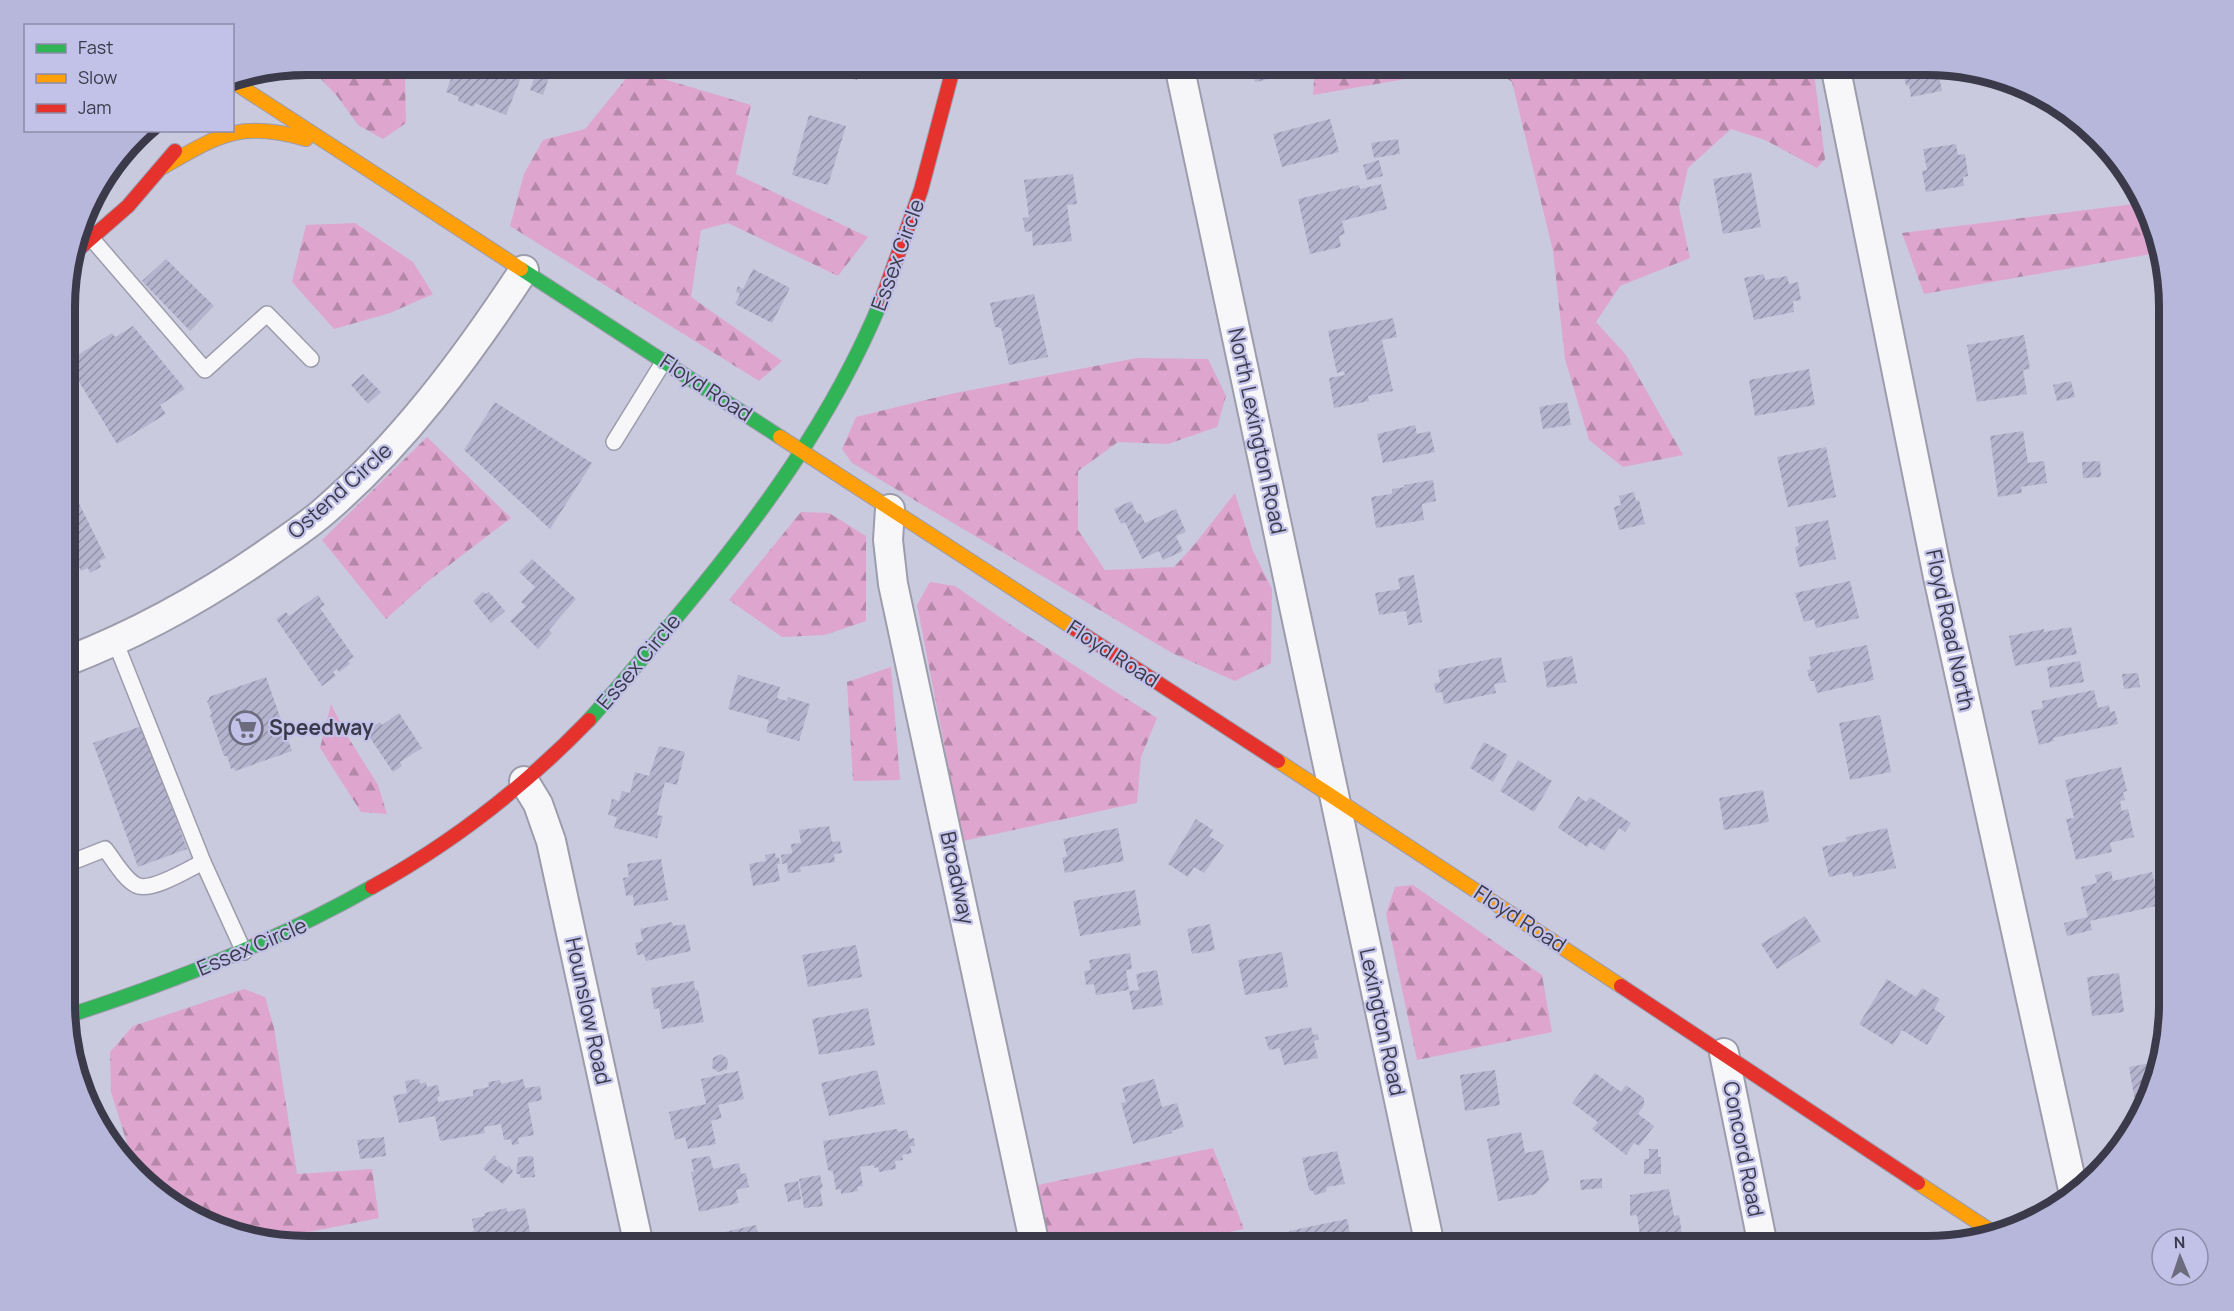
<svg xmlns="http://www.w3.org/2000/svg" width="2234" height="1311" font-family="Manrope,sans-serif">
	<defs>
		<pattern id="forest-firs" width="22" height="20" patternUnits="userSpaceOnUse" patternTransform="scale(1.5)"><rect width="22" height="20" fill="#dea5ce"/><path d="M5 1l3.5 6h-7zM16 11l3.5 6h-7z" fill="#b587a9"/></pattern>
		<pattern id="building-hatch" width="6" height="6" patternUnits="userSpaceOnUse" patternTransform="scale(1.5)"><rect width="6" height="6" fill="#b5b4ce"/><path d="M-1 1l2-2M0 6l6-6M5 7l2-2" fill="none" stroke="#9493a9"/></pattern>
	</defs>
	<rect width="100%" height="100%" fill="#cacadf"/>
	<g fill="url(#forest-firs)">
		<path d="M 316,65 L 409,65 L 405,80 L 406,123 L 383,139 L 358,125 L 337,96 L 320,78 Z"/>
		<path d="M 1315,65 L 1813,65 L 1825,159 L 1817,168 L 1765,140 L 1731,129 L 1688,168 L 1679,207 L 1690,258 L 1620,286 L 1596,322 L 1626,355 L 1683,455 L 1623,467 L 1589,440 L 1565,359 L 1553,251 L 1512,82 L 1486,65 L 1313,95 Z"/>
		<path d="M 633,70 L 751,105 L 736,174 L 868,237 L 838,276 L 728,223 L 701,230 L 691,297 L 782,361 L 759,381 L 510,226 L 524,174 L 543,140 L 585,129 Z"/>
		<path d="M 2142,203 L 2149,227 L 2151,254 L 1924,294 L 1902,233 Z"/>
		<path d="M 355,223 L 413,262 L 433,294 L 390,313 L 334,329 L 292,282 L 306,225 Z"/>
		<path d="M 1137,358 L 1208,359 L 1226,396 L 1217,427 L 1168,444 L 1118,442 L 1078,471 L 1078,530 L 1105,570 L 1174,567 L 1195,544 L 1235,493 L 1253,551 L 1272,589 L 1271,663 L 1235,681 L 1172,653 L 852,463 L 842,449 L 856,417 L 950,394 Z"/>
		<path d="M 427,437 L 511,518 L 427,582 L 386,619 L 322,540 Z"/>
		<path d="M 801,512 L 829,513 L 866,536 L 866,621 L 825,635 L 782,637 L 729,600 Z"/>
		<path d="M 930,582 L 955,586 L 1011,625 L 1157,718 L 1141,757 L 1137,803 L 963,841 L 917,605 Z"/>
		<path d="M 891,667 L 900,780 L 853,781 L 847,682 Z"/>
		<path d="M 331,704 L 346,734 L 378,785 L 387,814 L 361,812 L 320,748 Z"/>
		<path d="M 1413,885 L 1542,975 L 1552,1032 L 1417,1060 L 1386,914 L 1395,887 Z"/>
		<path d="M 244,989 L 265,997 L 274,1028 L 297,1174 L 372,1169 L 379,1218 L 264,1241 L 244,1238 L 186,1214 L 134,1165 L 111,1092 L 110,1052 L 133,1026 Z"/>
		<path d="M 1213,1148 L 1244,1229 L 1162,1246 L 1050,1246 L 1038,1185 Z"/>
	</g>
	<g fill="url(#building-hatch)">
		<path d="M 456,65 L 497,65 L 495,71 L 502,73 L 504,68 L 522,75 L 506,115 L 475,103 L 474,107 L 458,101 L 459,97 L 446,92 Z"/>
		<path d="M 825,65 L 864,65 L 862,76 L 858,75 L 857,80 L 842,77 L 843,73 L 824,69 Z"/>
		<path d="M 1059,65 L 1097,65 L 1098,70 L 1062,78 Z"/>
		<path d="M 1252,65 L 1283,65 L 1285,76 L 1255,82 Z"/>
		<path d="M 1902,65 L 1937,66 L 1942,91 L 1911,97 L 1909,85 L 1906,86 Z"/>
		<path d="M 536,73 L 549,77 L 543,95 L 530,90 Z"/>
		<path d="M 809,115 L 846,126 L 828,185 L 792,175 Z"/>
		<path d="M 1330,119 L 1339,152 L 1282,167 L 1273,134 Z"/>
		<path d="M 1398,139 L 1400,154 L 1374,158 L 1371,143 Z"/>
		<path d="M 1956,144 L 1958,155 L 1965,154 L 1968,176 L 1963,177 L 1964,186 L 1926,192 L 1922,171 L 1927,170 L 1923,149 Z"/>
		<path d="M 1379,160 L 1383,176 L 1367,180 L 1363,165 Z"/>
		<path d="M 1751,172 L 1761,227 L 1723,234 L 1713,179 Z"/>
		<path d="M 1073,174 L 1077,204 L 1067,205 L 1072,241 L 1033,246 L 1032,231 L 1025,232 L 1023,218 L 1029,217 L 1024,180 Z"/>
		<path d="M 1381,184 L 1387,209 L 1342,221 L 1345,234 L 1339,236 L 1341,247 L 1310,254 L 1298,199 L 1359,185 L 1360,189 Z"/>
		<path d="M 166,259 L 214,306 L 190,331 L 142,281 Z"/>
		<path d="M 753,269 L 790,288 L 772,323 L 735,304 L 740,294 L 736,292 L 738,286 L 743,289 Z"/>
		<path d="M 1764,274 L 1765,280 L 1787,276 L 1789,284 L 1798,282 L 1801,300 L 1793,301 L 1794,312 L 1754,320 L 1744,278 Z"/>
		<path d="M 1034,294 L 1048,357 L 1009,365 L 1001,328 L 995,327 L 990,303 Z"/>
		<path d="M 1393,318 L 1397,337 L 1382,340 L 1393,391 L 1368,396 L 1369,401 L 1334,408 L 1329,378 L 1345,375 L 1344,371 L 1337,373 L 1328,331 Z"/>
		<path d="M 133,326 L 185,389 L 160,405 L 166,414 L 117,444 L 67,362 L 112,333 L 115,337 Z"/>
		<path d="M 2024,335 L 2030,369 L 2023,370 L 2027,394 L 1977,402 L 1967,345 Z"/>
		<path d="M 1809,369 L 1815,405 L 1755,416 L 1749,380 Z"/>
		<path d="M 363,374 L 381,392 L 368,404 L 351,385 Z"/>
		<path d="M 2071,381 L 2075,397 L 2057,401 L 2053,385 Z"/>
		<path d="M 495,402 L 592,463 L 550,529 L 464,450 Z"/>
		<path d="M 1567,402 L 1571,425 L 1543,429 L 1539,407 Z"/>
		<path d="M 1415,425 L 1417,434 L 1430,431 L 1435,452 L 1383,463 L 1377,434 Z"/>
		<path d="M 2023,431 L 2028,463 L 2044,461 L 2047,483 L 2021,487 L 2022,493 L 1998,497 L 1990,436 Z"/>
		<path d="M 1826,447 L 1836,497 L 1788,507 L 1777,457 Z"/>
		<path d="M 2100,461 L 2101,477 L 2083,478 L 2082,462 Z"/>
		<path d="M 67,479 L 106,558 L 99,561 L 101,567 L 90,573 L 88,568 L 81,571 L 67,543 Z"/>
		<path d="M 1433,480 L 1436,501 L 1422,504 L 1424,520 L 1376,528 L 1371,497 L 1392,494 L 1392,489 L 1405,487 L 1404,485 Z"/>
		<path d="M 1634,492 L 1636,501 L 1639,500 L 1645,524 L 1619,530 L 1614,507 L 1621,505 L 1619,496 Z"/>
		<path d="M 1131,501 L 1137,514 L 1140,513 L 1145,523 L 1176,509 L 1186,532 L 1176,536 L 1183,551 L 1163,560 L 1159,551 L 1142,559 L 1125,522 L 1121,524 L 1114,509 Z"/>
		<path d="M 1828,520 L 1836,559 L 1799,567 L 1795,547 L 1799,546 L 1795,527 Z"/>
		<path d="M 532,559 L 576,599 L 549,630 L 552,633 L 538,649 L 510,621 L 526,606 L 521,602 L 535,587 L 519,572 Z"/>
		<path d="M 1414,575 L 1422,622 L 1408,625 L 1406,611 L 1379,615 L 1375,593 L 1400,589 L 1398,578 Z"/>
		<path d="M 1850,581 L 1859,618 L 1816,628 L 1814,619 L 1804,622 L 1795,593 Z"/>
		<path d="M 483,592 L 486,594 L 489,592 L 505,611 L 491,623 L 473,601 Z"/>
		<path d="M 318,595 L 325,605 L 320,608 L 354,657 L 348,661 L 350,664 L 339,672 L 337,669 L 333,672 L 336,676 L 322,686 L 276,619 L 286,612 L 289,616 Z"/>
		<path d="M 2071,627 L 2077,654 L 2015,666 L 2009,636 L 2044,629 L 2044,632 Z"/>
		<path d="M 1867,645 L 1874,680 L 1817,693 L 1814,681 L 1810,681 L 1807,670 L 1811,669 L 1809,657 Z"/>
		<path d="M 1572,656 L 1577,683 L 1547,688 L 1543,662 Z"/>
		<path d="M 1501,657 L 1506,682 L 1494,684 L 1496,693 L 1444,704 L 1442,692 L 1436,693 L 1434,684 L 1440,682 L 1438,670 Z"/>
		<path d="M 2080,661 L 2084,682 L 2050,688 L 2047,667 Z"/>
		<path d="M 2138,673 L 2140,687 L 2124,689 L 2122,674 Z"/>
		<path d="M 738,675 L 780,687 L 777,698 L 787,701 L 788,697 L 810,704 L 799,741 L 766,732 L 769,720 L 728,709 Z"/>
		<path d="M 266,677 L 292,751 L 235,771 L 234,768 L 231,769 L 227,756 L 224,756 L 210,715 L 212,714 L 207,701 L 209,700 L 209,697 Z"/>
		<path d="M 2094,690 L 2098,708 L 2109,705 L 2110,712 L 2115,711 L 2118,724 L 2053,738 L 2054,741 L 2039,745 L 2031,711 L 2043,708 L 2042,701 Z"/>
		<path d="M 399,713 L 422,748 L 400,762 L 402,766 L 393,772 L 368,735 L 374,731 L 372,727 L 380,722 L 382,725 Z"/>
		<path d="M 1880,715 L 1891,772 L 1850,780 L 1839,723 Z"/>
		<path d="M 142,726 L 187,849 L 138,867 L 93,743 Z"/>
		<path d="M 1484,742 L 1508,755 L 1493,782 L 1470,768 Z"/>
		<path d="M 659,746 L 685,752 L 677,785 L 665,782 L 657,815 L 663,816 L 657,838 L 614,828 L 617,817 L 608,815 L 612,799 L 619,801 L 622,791 L 630,793 L 635,772 L 649,776 Z"/>
		<path d="M 1518,760 L 1552,781 L 1534,812 L 1500,791 Z"/>
		<path d="M 2121,767 L 2127,791 L 2123,792 L 2125,800 L 2120,801 L 2122,811 L 2128,809 L 2134,837 L 2110,843 L 2112,852 L 2076,860 L 2066,819 L 2074,818 L 2065,780 Z"/>
		<path d="M 1763,790 L 1769,822 L 1724,830 L 1719,798 Z"/>
		<path d="M 1578,796 L 1586,802 L 1590,797 L 1631,823 L 1625,832 L 1619,828 L 1604,851 L 1590,842 L 1587,847 L 1558,828 Z"/>
		<path d="M 1196,819 L 1213,830 L 1209,836 L 1224,845 L 1204,873 L 1194,867 L 1188,877 L 1168,864 Z"/>
		<path d="M 829,826 L 832,842 L 840,841 L 842,853 L 834,854 L 835,862 L 800,867 L 801,872 L 788,873 L 787,863 L 782,864 L 781,855 L 792,853 L 791,844 L 801,843 L 799,830 Z"/>
		<path d="M 1118,828 L 1124,861 L 1065,873 L 1062,858 L 1067,856 L 1063,839 Z"/>
		<path d="M 1887,828 L 1896,868 L 1853,877 L 1852,872 L 1829,877 L 1822,847 L 1847,841 L 1846,837 Z"/>
		<path d="M 775,853 L 776,858 L 779,857 L 780,864 L 777,864 L 780,881 L 753,886 L 749,864 L 766,861 L 765,855 Z"/>
		<path d="M 661,859 L 668,900 L 634,906 L 633,895 L 626,896 L 623,878 L 629,877 L 627,864 Z"/>
		<path d="M 2111,871 L 2113,881 L 2152,872 L 2160,905 L 2090,921 L 2092,930 L 2067,936 L 2064,923 L 2088,917 L 2081,887 L 2097,883 L 2095,875 Z"/>
		<path d="M 1135,890 L 1141,925 L 1080,936 L 1073,901 Z"/>
		<path d="M 1805,916 L 1821,941 L 1777,969 L 1761,944 Z"/>
		<path d="M 672,922 L 673,926 L 685,924 L 691,951 L 646,961 L 644,954 L 637,955 L 635,943 L 643,941 L 640,929 Z"/>
		<path d="M 1210,924 L 1215,950 L 1192,954 L 1187,929 Z"/>
		<path d="M 856,945 L 862,977 L 808,987 L 802,955 Z"/>
		<path d="M 1282,952 L 1288,987 L 1245,995 L 1238,960 Z"/>
		<path d="M 1130,953 L 1132,969 L 1126,970 L 1129,990 L 1096,995 L 1094,984 L 1086,985 L 1084,971 L 1091,970 L 1089,960 Z"/>
		<path d="M 1157,970 L 1163,1005 L 1133,1010 L 1129,991 L 1139,990 L 1136,974 Z"/>
		<path d="M 2119,973 L 2124,1012 L 2092,1016 L 2087,977 Z"/>
		<path d="M 1887,979 L 1916,997 L 1922,988 L 1940,999 L 1934,1009 L 1945,1016 L 1927,1045 L 1902,1030 L 1893,1045 L 1859,1024 Z"/>
		<path d="M 694,981 L 695,990 L 698,990 L 704,1022 L 662,1029 L 659,1008 L 654,1009 L 651,988 Z"/>
		<path d="M 868,1008 L 875,1045 L 819,1055 L 812,1019 Z"/>
		<path d="M 1311,1027 L 1313,1035 L 1318,1034 L 1319,1039 L 1314,1041 L 1318,1058 L 1284,1065 L 1280,1048 L 1269,1050 L 1265,1037 Z"/>
		<path d="M 721,1054 L 728,1059 L 727,1069 L 718,1072 L 712,1068 L 713,1058 Z"/>
		<path d="M 2156,1062 L 2145,1099 L 2135,1101 L 2129,1067 Z"/>
		<path d="M 877,1070 L 885,1104 L 829,1116 L 821,1083 Z"/>
		<path d="M 1495,1070 L 1500,1105 L 1465,1111 L 1460,1075 Z"/>
		<path d="M 738,1071 L 744,1099 L 718,1105 L 722,1118 L 711,1121 L 716,1144 L 688,1149 L 685,1137 L 675,1140 L 669,1112 L 706,1104 L 701,1079 Z"/>
		<path d="M 1595,1073 L 1621,1092 L 1626,1085 L 1644,1098 L 1644,1105 L 1638,1114 L 1654,1126 L 1639,1146 L 1634,1143 L 1626,1155 L 1592,1129 L 1598,1122 L 1572,1103 Z"/>
		<path d="M 419,1079 L 420,1084 L 426,1082 L 427,1087 L 438,1085 L 440,1096 L 437,1097 L 438,1102 L 473,1096 L 473,1090 L 489,1087 L 488,1082 L 500,1080 L 501,1084 L 523,1079 L 525,1088 L 540,1086 L 542,1100 L 528,1103 L 534,1135 L 518,1138 L 519,1144 L 512,1145 L 511,1139 L 504,1140 L 501,1124 L 484,1127 L 485,1133 L 440,1141 L 435,1116 L 399,1123 L 393,1096 L 407,1093 L 405,1081 Z"/>
		<path d="M 1154,1079 L 1162,1107 L 1177,1103 L 1184,1127 L 1171,1131 L 1172,1133 L 1133,1144 L 1121,1103 L 1126,1102 L 1122,1088 Z"/>
		<path d="M 897,1129 L 898,1132 L 907,1130 L 909,1139 L 914,1138 L 915,1146 L 910,1146 L 912,1153 L 902,1155 L 903,1160 L 895,1161 L 896,1169 L 879,1172 L 878,1167 L 874,1168 L 874,1165 L 860,1167 L 863,1186 L 857,1187 L 858,1191 L 841,1194 L 841,1189 L 836,1190 L 833,1172 L 828,1170 L 823,1141 Z"/>
		<path d="M 1521,1132 L 1525,1153 L 1543,1150 L 1549,1180 L 1536,1194 L 1498,1201 L 1487,1139 Z"/>
		<path d="M 384,1137 L 386,1156 L 360,1159 L 357,1140 Z"/>
		<path d="M 1649,1149 L 1658,1149 L 1658,1157 L 1661,1157 L 1661,1174 L 1644,1174 L 1644,1159 L 1649,1159 Z"/>
		<path d="M 1337,1151 L 1345,1184 L 1327,1187 L 1326,1192 L 1314,1195 L 1313,1191 L 1309,1190 L 1302,1158 Z"/>
		<path d="M 494,1155 L 497,1157 L 495,1159 L 508,1168 L 509,1165 L 513,1171 L 503,1184 L 483,1169 Z"/>
		<path d="M 533,1156 L 535,1177 L 520,1178 L 520,1174 L 516,1174 L 518,1157 Z"/>
		<path d="M 710,1156 L 713,1169 L 739,1163 L 741,1174 L 746,1173 L 749,1187 L 736,1190 L 739,1203 L 699,1212 L 691,1172 L 694,1172 L 691,1159 Z"/>
		<path d="M 820,1175 L 823,1188 L 820,1189 L 823,1206 L 804,1208 L 799,1179 Z"/>
		<path d="M 1602,1178 L 1602,1188 L 1581,1190 L 1580,1180 Z"/>
		<path d="M 798,1181 L 801,1199 L 788,1202 L 784,1184 Z"/>
		<path d="M 1669,1189 L 1674,1216 L 1679,1215 L 1684,1246 L 1635,1246 L 1641,1242 L 1637,1215 L 1630,1216 L 1630,1195 Z"/>
		<path d="M 507,1208 L 507,1212 L 525,1208 L 533,1246 L 478,1246 L 476,1239 L 473,1240 L 471,1232 L 474,1231 L 472,1219 L 485,1216 L 484,1213 Z"/>
		<path d="M 1347,1219 L 1353,1246 L 1292,1246 L 1289,1231 Z"/>
		<path d="M 756,1225 L 760,1243 L 765,1242 L 766,1246 L 718,1246 L 715,1234 Z"/>
	</g>
	<g fill="none" stroke-linecap="round" stroke-linejoin="round">
		<g stroke="#9c9cac" stroke-width="18">
			<g id="lane">
				<path d="M 92,239 L 205,370 L 267,314 L 311,359"/>
				<path d="M 614,442 L 664,361"/>
				<path d="M 115,641 L 203,862 L 244,952"/>
				<path d="M 67,864 L 105,849 C 114,860 124,879 136,885 C 150,893 189,869 203,862"/>
			</g>
		</g>
		<g stroke="#9c9cac" stroke-width="32">
			<g id="street">
				<path d="M 1179,65 L 1430,1246"/>
				<path d="M 1835,65 L 1938,577 L 2074,1194"/>
				<path d="M 890,509 L 888,540 L 893,584 L 1035,1246"/>
				<path d="M 67,661 C 137,634 204,597 266,554 C 285,541 304,528 321,514 C 402,445 466,358 524,270"/>
				<path d="M 524,781 L 538,804 L 551,841 L 639,1246"/>
				<path d="M 1724,1053 L 1763,1246"/>
			</g>
		</g>
		<g stroke="#9c9cac" stroke-width="16">
			<g id="fast">
				<path d="M 521,269 L 780,437"/>
				<path d="M 589,720 C 619,687 647,653 675,619 C 757,521 833,419 882,299"/>
				<path d="M 67,1016 C 173,982 275,942 372,887"/>
			</g>
		</g>
		<g stroke="#9c9cac" stroke-width="16">
			<g id="slow">
				<path d="M 232,81 L 521,269"/>
				<path d="M 163,167 C 219,135 240,120 306,139"/>
				<path d="M 780,437 L 1075,629"/>
				<path d="M 1278,761 L 1621,986"/>
				<path d="M 1918,1183 L 1991,1231"/>
			</g>
		</g>
		<g stroke="#9c9cac" stroke-width="16">
			<g id="jam">
				<path d="M 73,254 L 128,206 L 175,151"/>
				<path d="M 882,299 L 921,190 L 954,65"/>
				<path d="M 1075,629 L 1278,761"/>
				<path d="M 372,887 C 452,843 526,785 589,720"/>
				<path d="M 1621,986 L 1918,1183"/>
			</g>
		</g>
		<use href="#lane" stroke="#f7f7fa" stroke-width="15"/>
		<use href="#street" stroke="#f7f7fa" stroke-width="28"/>
		<use href="#fast" stroke="#30b455" stroke-width="14"/>
		<use href="#slow" stroke="#ff9f0a" stroke-width="14"/>
		<use href="#jam" stroke="#e5322d" stroke-width="14"/>
	</g>
	<defs>
		<g id="supermarket-ring" transform="scale(1.725)"><circle r="9.5" fill="#c2c1e8" stroke="#6d6c7e" stroke-width="1.5"/><path d="M-6-5.5h2.5l.6 2H6L4.5 2H-2.5L-4.4-4H-6ZM-1.5 3.2a1.3 1.3 0 1 0 .1 0ZM3 3.2a1.3 1.3 0 1 0 .1 0Z" fill="#6d6c7e"/></g>
	</defs>
	<g fill-rule="evenodd">
		<use href="#supermarket-ring" x="246" y="728"/>
	</g>
	<g text-anchor="middle" stroke-width="4.5" stroke-linejoin="round" paint-order="stroke">
		<g font-size="21" fill="#3b3a4a" stroke="#c2c1e8">
			<text transform="translate(898 255) rotate(-70)" y="7">Essex Circle</text>
			<text transform="translate(706 388) rotate(33)" y="7">Floyd Road</text>
			<text transform="translate(1257 431) rotate(78)" y="7">North Lexington Road</text>
			<text transform="translate(340 491) rotate(-42)" y="7">Ostend Circle</text>
			<text transform="translate(1950 630) rotate(78)" y="7">Floyd Road North</text>
			<text transform="translate(1113 654) rotate(33)" y="7">Floyd Road</text>
			<text transform="translate(639 662) rotate(-50)" y="7">Essex Circle</text>
			<text transform="translate(957 878) rotate(78)" y="7">Broadway</text>
			<text transform="translate(1520 919) rotate(33)" y="7">Floyd Road</text>
			<text transform="translate(252 947) rotate(-23)" y="7">Essex Circle</text>
			<text transform="translate(588 1011) rotate(78)" y="7">Hounslow Road</text>
			<text transform="translate(1382 1022) rotate(78)" y="7">Lexington Road</text>
			<text transform="translate(1743 1149) rotate(79)" y="7">Concord Road</text>
		</g>
		<g font-size="21" font-weight="bold" fill="#3b3a4a" stroke="#c2c1e8" text-anchor="start">
			<text x="269" y="735">Speedway</text>
		</g>
	</g>
	<path d="M0 0H2234V1311H0ZM307 75H1927A232 232 0 0 1 2159 307V1004A232 232 0 0 1 1927 1236H307A232 232 0 0 1 75 1004V307A232 232 0 0 1 307 75Z" fill="#b7b6db" fill-rule="evenodd"/>
	<path fill="none" stroke="#3b3a4a" stroke-width="8" d="M307 75H1927A232 232 0 0 1 2159 307V1004A232 232 0 0 1 1927 1236H307A232 232 0 0 1 75 1004V307A232 232 0 0 1 307 75Z"/>
	<rect x="24" y="24" width="210" height="108" fill="#c2c1e8" stroke="#8c8ba9" stroke-width="1.5"/>
	<rect x="36" y="44" width="30" height="9" fill="#30b455" stroke="#8c8ba9" stroke-width="1.5"/>
	<text x="78" y="54" font-size="18" fill="#3b3a4a">Fast</text>
	<rect x="36" y="74" width="30" height="9" fill="#ff9f0a" stroke="#8c8ba9" stroke-width="1.5"/>
	<text x="78" y="84" font-size="18" fill="#3b3a4a">Slow</text>
	<rect x="36" y="104" width="30" height="9" fill="#e5322d" stroke="#8c8ba9" stroke-width="1.5"/>
	<text x="78" y="114" font-size="18" fill="#3b3a4a">Jam</text>
	<g transform="translate(2180 1257) rotate(358)"><circle r="28" fill="#c2c1e8" stroke="#8c8ba9" stroke-width="1.5"/>
	<path d="M0-4.5L10 22L0 15L-10 22Z" fill="#6d6c7e"/>
	<text y="-9" font-size="16" font-weight="bold" text-anchor="middle" fill="#3b3a4a">N</text>
	</g>
</svg>
